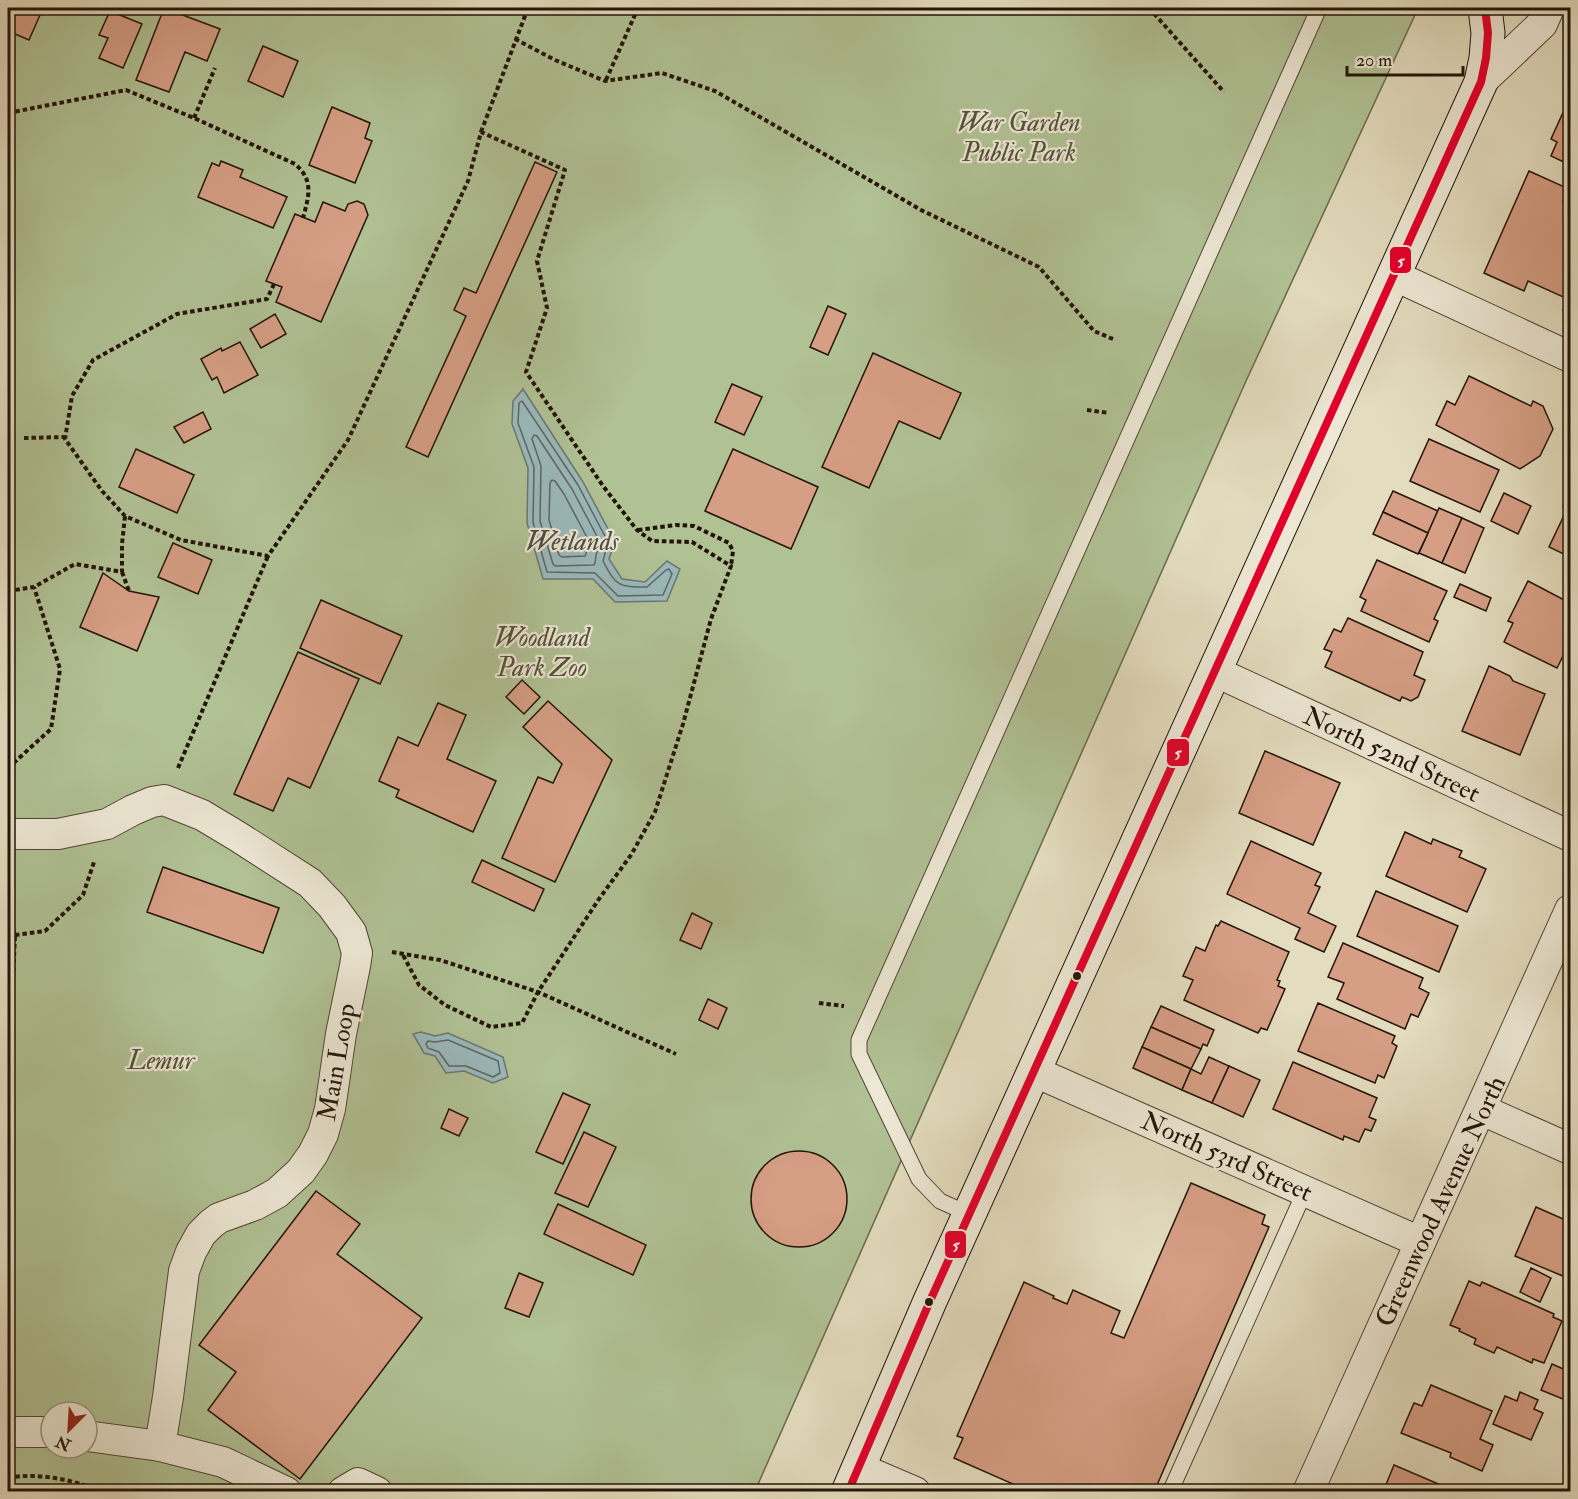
<svg xmlns="http://www.w3.org/2000/svg" width="1578" height="1499" font-family="'IM FELL Double Pica',serif">
	<rect width="100%" height="100%" fill="#e3dcbe"/>
	<filter id="stains"><feTurbulence type="fractalNoise" baseFrequency=".00333" numOctaves="4"/><feColorMatrix values="0 0 0 0 .2 0 0 0 0 .09 0 0 0 0 .02 0 0 0 .5 -.17"/></filter>
	<radialGradient id="worn" r=".72"><stop offset=".6" stop-color="#630" stop-opacity="0"/><stop offset="1" stop-color="#630" stop-opacity=".3"/></radialGradient>
	<path fill="#b0c194" stroke="#6a6a4e" stroke-width="1.5" fill-rule="evenodd" d="M 8,8 L 1408,8 L 1415,15 L 1246,381 L 755,1491 L 8,1491 ZM 51,1412 L 87,1412 L 87,1448 L 51,1448 Z"/>
	<g fill="#9ab9bc" stroke="#6a7774" stroke-width="1.5">
		<path d="M 523,389 L 583,482 L 615,542 L 609,559 L 622,579 L 645,582 L 667,561 L 680,569 L 667,601 L 615,602 L 593,579 L 543,579 L 527,523 L 528,468 L 512,424 L 513,401 Z"/>
		<path d="M 421,1032 L 435,1036 L 448,1033 L 503,1057 L 508,1077 L 493,1083 L 464,1071 L 446,1073 L 435,1056 L 424,1053 L 413,1034 Z"/>
	</g>
	<g fill="none" stroke-linecap="round" stroke-linejoin="round">
		<g stroke="#5e6662" stroke-width="1.5">
			<path d="M 522,401 L 578,485 L 608,542 L 603,561 C 616,586 618,587 647,587 L 666,570 L 669,569 L 672,574 L 663,595 L 618,596 L 595,573 L 547,572 L 533,522 L 534,467 L 518,423 L 519,403 Z"/>
			<path d="M 534,435 L 537,436 L 572,489 L 600,542 L 596,555 L 595,563 L 594,565 L 555,566 L 553,564 L 540,521 L 541,466 L 532,439 Z"/>
			<path d="M 552,480 L 555,481 L 564,494 L 590,543 L 585,556 L 562,557 L 559,555 L 549,520 L 550,483 Z"/>
			<path d="M 448,1040 L 498,1061 L 500,1073 L 493,1077 L 466,1066 L 449,1066 L 439,1052 L 428,1048 L 426,1044 L 428,1041 L 435,1042 Z"/>
		</g>
	</g>
	<g fill="#d69e84" stroke="#231409" stroke-width="1.5">
		<path d="M 15,8 L 43,8 L 29,40 L 8,31 L 8,25 Z"/>
		<path d="M 164,8 L 220,29 L 207,61 L 185,52 L 169,92 L 136,80 Z"/>
		<path d="M 110,11 L 142,24 L 123,68 L 99,58 L 108,38 L 99,35 Z"/>
		<path d="M 263,46 L 298,61 L 283,97 L 248,81 Z"/>
		<path d="M 1566,106 L 1570,108 L 1570,165 L 1551,156 L 1557,142 L 1551,139 Z"/>
		<path d="M 332,107 L 370,123 L 365,138 L 372,141 L 355,183 L 309,165 Z"/>
		<path d="M 221,161 L 243,170 L 240,177 L 287,197 L 273,228 L 198,197 L 212,163 L 219,166 Z"/>
		<path d="M 535,162 L 557,172 L 428,457 L 406,447 L 466,316 L 454,310 L 464,288 L 476,293 Z"/>
		<path d="M 1529,171 L 1569,189 L 1563,202 L 1570,205 L 1570,313 L 1563,310 L 1568,299 L 1528,281 L 1524,291 L 1484,273 Z"/>
		<path d="M 357,201 L 364,204 L 368,215 L 321,322 L 276,302 L 282,287 L 266,281 L 295,214 L 315,222 L 323,202 L 345,211 L 348,204 Z"/>
		<path d="M 828,306 L 846,314 L 828,355 L 810,347 Z"/>
		<path d="M 275,314 L 286,334 L 261,348 L 250,329 Z"/>
		<path d="M 240,342 L 258,375 L 224,393 L 217,377 L 212,380 L 201,359 L 221,348 L 222,351 Z"/>
		<path d="M 873,353 L 961,393 L 940,439 L 899,421 L 869,488 L 822,467 Z"/>
		<path d="M 1469,376 L 1531,406 L 1533,401 L 1543,406 L 1553,429 L 1540,456 L 1520,469 L 1436,425 L 1447,401 L 1455,405 Z"/>
		<path d="M 732,384 L 762,397 L 744,435 L 715,422 Z"/>
		<path d="M 203,412 L 211,429 L 184,443 L 174,427 Z"/>
		<path d="M 1429,439 L 1499,470 L 1480,512 L 1410,481 Z"/>
		<path d="M 136,449 L 194,475 L 177,513 L 119,487 Z"/>
		<path d="M 733,449 L 818,487 L 791,549 L 705,511 Z"/>
		<path d="M 1393,491 L 1438,511 L 1428,533 L 1383,512 Z"/>
		<path d="M 1570,491 L 1570,557 L 1549,547 L 1567,509 L 1563,507 Z"/>
		<path d="M 1504,493 L 1531,506 L 1518,534 L 1491,521 Z"/>
		<path d="M 1439,508 L 1462,518 L 1442,563 L 1419,553 Z"/>
		<path d="M 1383,512 L 1428,533 L 1418,554 L 1373,534 Z"/>
		<path d="M 1462,518 L 1484,528 L 1465,573 L 1442,563 Z"/>
		<path d="M 173,543 L 212,560 L 198,594 L 158,577 Z"/>
		<path d="M 1377,560 L 1447,591 L 1434,619 L 1438,621 L 1429,642 L 1361,611 L 1366,600 L 1360,597 Z"/>
		<path d="M 103,573 L 129,591 L 159,597 L 137,651 L 80,627 Z"/>
		<path d="M 1528,581 L 1570,603 L 1570,653 L 1565,652 L 1557,668 L 1504,642 L 1513,623 L 1508,621 Z"/>
		<path d="M 1460,584 L 1491,598 L 1486,611 L 1454,597 Z"/>
		<path d="M 321,600 L 402,636 L 380,684 L 300,648 Z"/>
		<path d="M 1348,618 L 1423,652 L 1414,675 L 1425,680 L 1418,697 L 1411,701 L 1402,697 L 1400,701 L 1325,667 L 1332,652 L 1324,649 L 1334,629 L 1341,632 Z"/>
		<path d="M 298,652 L 359,679 L 310,788 L 288,778 L 273,811 L 234,794 Z"/>
		<path d="M 1489,666 L 1510,676 L 1513,681 L 1545,694 L 1520,755 L 1462,731 Z"/>
		<path d="M 522,680 L 540,697 L 524,714 L 506,697 Z"/>
		<path d="M 548,701 L 612,760 L 555,882 L 502,858 L 538,777 L 553,783 L 562,764 L 523,727 Z"/>
		<path d="M 438,703 L 466,715 L 447,759 L 496,781 L 473,832 L 396,797 L 399,790 L 379,781 L 398,737 L 418,746 Z"/>
		<path d="M 1265,751 L 1340,783 L 1313,845 L 1239,813 Z"/>
		<path d="M 1405,832 L 1431,844 L 1433,839 L 1462,851 L 1459,857 L 1486,869 L 1467,912 L 1386,876 Z"/>
		<path d="M 1251,841 L 1321,873 L 1315,885 L 1320,887 L 1308,913 L 1336,926 L 1324,952 L 1295,939 L 1300,928 L 1227,894 Z"/>
		<path d="M 482,860 L 544,889 L 534,911 L 472,882 Z"/>
		<path d="M 163,867 L 279,908 L 263,953 L 147,912 Z"/>
		<path d="M 1376,891 L 1458,926 L 1439,972 L 1357,936 Z"/>
		<path d="M 692,913 L 712,923 L 701,949 L 680,940 Z"/>
		<path d="M 1221,921 L 1289,952 L 1277,980 L 1280,981 L 1278,986 L 1285,989 L 1267,1030 L 1261,1028 L 1258,1033 L 1184,1000 L 1193,980 L 1183,976 L 1196,947 L 1205,951 L 1216,925 L 1218,926 Z"/>
		<path d="M 1343,943 L 1423,978 L 1419,988 L 1429,993 L 1418,1017 L 1411,1014 L 1405,1029 L 1337,999 L 1344,983 L 1328,977 Z"/>
		<path d="M 708,999 L 727,1008 L 718,1029 L 699,1020 Z"/>
		<path d="M 1318,1003 L 1395,1036 L 1392,1043 L 1397,1046 L 1384,1078 L 1378,1075 L 1375,1083 L 1298,1051 Z"/>
		<path d="M 1161,1006 L 1214,1030 L 1207,1046 L 1203,1044 L 1201,1049 L 1151,1027 Z"/>
		<path d="M 1151,1027 L 1201,1049 L 1191,1069 L 1142,1047 Z"/>
		<path d="M 1142,1047 L 1191,1069 L 1182,1090 L 1133,1068 Z"/>
		<path d="M 1209,1057 L 1229,1066 L 1212,1103 L 1182,1090 L 1191,1069 L 1201,1074 Z"/>
		<path d="M 1293,1062 L 1377,1098 L 1369,1117 L 1376,1120 L 1371,1131 L 1365,1129 L 1359,1142 L 1344,1136 L 1343,1140 L 1273,1109 Z"/>
		<path d="M 1229,1066 L 1260,1080 L 1243,1117 L 1212,1103 Z"/>
		<path d="M 563,1093 L 590,1105 L 563,1164 L 536,1152 Z"/>
		<path d="M 449,1109 L 468,1118 L 459,1136 L 441,1128 Z"/>
		<path d="M 584,1132 L 616,1147 L 588,1207 L 555,1193 Z"/>
		<circle cx="799" cy="1199" r="48"/>
		<path d="M 1191,1183 L 1265,1215 L 1262,1224 L 1269,1227 L 1154,1492 L 1031,1492 L 954,1458 L 963,1438 L 957,1436 L 1024,1282 L 1054,1296 L 1053,1298 L 1067,1304 L 1073,1290 L 1120,1311 L 1111,1333 L 1124,1338 Z"/>
		<path d="M 316,1191 L 360,1224 L 337,1254 L 422,1318 L 300,1479 L 208,1410 L 236,1372 L 199,1345 Z"/>
		<path d="M 558,1204 L 646,1245 L 633,1275 L 544,1234 Z"/>
		<path d="M 1536,1207 L 1570,1222 L 1570,1279 L 1515,1256 Z"/>
		<path d="M 1531,1268 L 1551,1278 L 1540,1302 L 1520,1292 Z"/>
		<path d="M 519,1273 L 543,1283 L 529,1317 L 505,1308 Z"/>
		<path d="M 1469,1281 L 1480,1286 L 1482,1282 L 1554,1314 L 1553,1317 L 1562,1321 L 1544,1363 L 1533,1359 L 1532,1363 L 1497,1347 L 1494,1353 L 1474,1344 L 1476,1339 L 1459,1331 L 1460,1329 L 1450,1325 Z"/>
		<path d="M 1552,1364 L 1570,1372 L 1570,1402 L 1541,1390 Z"/>
		<path d="M 1431,1385 L 1492,1411 L 1480,1439 L 1493,1445 L 1482,1471 L 1450,1457 L 1451,1453 L 1401,1433 L 1414,1403 L 1422,1406 Z"/>
		<path d="M 1520,1392 L 1538,1400 L 1534,1409 L 1543,1413 L 1531,1440 L 1493,1424 L 1505,1396 L 1517,1401 Z"/>
		<path d="M 1394,1465 L 1457,1492 L 1383,1492 Z"/>
	</g>
	<g fill="none" stroke-linecap="round" stroke-linejoin="round">
		<g stroke="#534636" stroke-width="17">
			<g id="lane">
				<path d="M 969,1214 L 940,1201 L 919,1179 L 859,1054 L 859,1040 L 1319,8"/>
				<path d="M 1170,1492 L 1305,1191"/>
			</g>
		</g>
		<g stroke="#534636" stroke-width="32">
			<g id="street">
				<path d="M 1481,82 L 1542,24 L 1549,8"/>
				<path d="M 1393,275 L 1570,357"/>
				<path d="M 1214,671 L 1570,836"/>
				<path d="M 8,834 L 58,834 L 107,824 L 133,810 L 152,802 L 164,800 L 202,815 L 237,836 L 310,883 L 332,906 L 351,932 L 357,953 L 355,966 L 341,1034 L 330,1109 L 323,1134 L 313,1154 L 301,1171 L 277,1193 L 255,1205 L 219,1218 L 211,1224 L 201,1234 L 191,1252 L 184,1271 L 168,1397 L 160,1446"/>
				<path d="M 1033,1071 L 1420,1242"/>
				<path d="M 1482,1110 L 1570,1149"/>
				<path d="M 8,1432 L 51,1432"/>
				<path d="M 87,1436 L 160,1446 L 223,1462 L 286,1492"/>
				<path d="M 859,1468 L 915,1492"/>
				<path d="M 343,1492 L 358,1483 L 377,1492"/>
				<path d="M 1308,1492 C 1395,1298 1484,1105 1570,910"/>
			</g>
		</g>
		<g stroke="#231409" stroke-width="35">
			<path id="secondary" d="M 848,1492 L 930,1301 L 1481,82 L 1486,58 L 1488,33 L 1485,8"/>
		</g>
		<g stroke="#231409" stroke-width="4" stroke-dasharray="4.5 3" stroke-linecap="butt">
			<path d="M 331,8 L 342,12 L 366,12 L 370,8"/>
			<path d="M 1149,8 L 1224,92"/>
			<path d="M 515,39 L 555,60 L 605,81 L 662,73 L 715,91 L 921,210 L 1039,267 L 1094,331 L 1113,339"/>
			<path d="M 606,80 L 638,8"/>
			<path d="M 8,113 L 126,90 L 194,118 L 295,164 C 314,180 309,196 303,218"/>
			<path d="M 194,118 L 215,68"/>
			<path d="M 481,132 L 528,8"/>
			<path d="M 274,284 L 267,299 L 177,314 L 93,360 L 72,396 L 65,439 L 102,491 L 125,516 L 181,540 L 268,556 L 348,440 L 468,181 L 481,132 L 565,170 L 537,261 L 547,308 L 526,372 L 603,486 L 637,530 L 652,541 L 692,542 L 731,566 L 711,619 L 683,724 L 655,812 L 631,855 L 599,899 L 538,992 L 522,1023 L 491,1027 L 445,1005 L 419,985 L 403,955"/>
			<path d="M 1087,410 L 1109,413"/>
			<path d="M 24,438 L 66,437"/>
			<path d="M 638,530 L 676,525 L 694,526 L 729,543 L 733,551 L 731,566"/>
			<path d="M 122,572 L 129,591"/>
			<path d="M 8,591 L 34,587 L 75,564 L 122,572 L 122,544 L 125,516"/>
			<path d="M 8,768 L 51,729 L 60,669 L 34,587"/>
			<path d="M 178,768 L 268,556"/>
			<path d="M 8,915 L 15,935 L 11,1024 L 8,1032"/>
			<path d="M 15,935 L 45,931 L 83,895 L 94,862"/>
			<path d="M 392,952 L 440,960 L 538,992 L 676,1054"/>
			<path d="M 819,1003 L 844,1006"/>
			<path d="M 8,1478 C 36,1472 76,1480 102,1492"/>
		</g>
		<use href="#lane" stroke="#ede8d5" stroke-width="15"/>
		<use href="#street" stroke="#ede8d5" stroke-width="30"/>
		<use href="#secondary" stroke="#ede8d5" stroke-width="33"/>
		<g stroke="#ede8d5" stroke-width="12">
			<path id="bus-1" d="M 848,1492 L 930,1301 L 1481,82 L 1486,58 L 1488,33 L 1485,8"/>
		</g>
		<use href="#bus-1" stroke="#e4002b" stroke-width="8"/>
	</g>
	<g fill="#231409" stroke="#ede8d5" stroke-width="2">
		<circle cx="1077" cy="976" r="5"/>
		<circle cx="929" cy="1302" r="5"/>
	</g>
	<g text-anchor="middle" stroke-width="4.5" stroke-linejoin="round" paint-order="stroke">
		<g font-size="26" font-style="italic" fill="#54513a" stroke="#ede8d5">
			<text x="1019" y="131">War Garden<tspan x="1019" dy="30">Public Park</tspan></text>
			<text x="542" y="646">Woodland<tspan x="542" dy="30">Park Zoo</tspan></text>
			<text x="161" y="1069">Lemur</text>
		</g>
		<g font-size="26" fill="#231409" stroke="#ede8d5">
			<text transform="translate(1392 754) rotate(25)" y="9">North 52nd Street</text>
			<text transform="translate(336 1062) rotate(-80)" y="9">Main Loop</text>
			<text transform="translate(1227 1156) rotate(24)" y="9">North 53rd Street</text>
			<text transform="translate(1440 1201) rotate(-65)" y="9">Greenwood Avenue North</text>
		</g>
		<g font-size="27" font-style="italic" fill="#4d4e48" stroke="#ede8d5">
			<text x="572" y="550">Wetlands</text>
		</g>
	</g>
	<g stroke="#ede8d5" stroke-width="2">
		<rect x="1389" y="246" width="23" height="28" rx="6" fill="#e4002b"/>
		<rect x="1166" y="738" width="24" height="29" rx="6" fill="#e4002b"/>
		<rect x="944" y="1230" width="23" height="29" rx="6" fill="#e4002b"/>
	</g>
	<g font-size="16" text-anchor="middle" font-weight="bold" fill="#fff">
		<text x="1401" y="266">5</text>
		<text x="1178" y="758">5</text>
		<text x="956" y="1250">5</text>
	</g>
	<rect width="1578" height="1499" fill="none" stroke="#e3dcbe" stroke-width="30"/>
	<rect x="9" y="9" width="1560" height="1481" fill="none" stroke="#231409" stroke-width="3"/>
	<rect x="15" y="15" width="1548" height="1469" fill="none" stroke="#231409" stroke-width="1.5"/>
	<g transform="translate(69 1430) rotate(204)"><circle r="28" fill="#ede8d5" stroke="#9c9383" stroke-width="1.5"/>
	<path d="M0-4.5L10 22L0 15L-10 22Z" fill="#8f2418"/>
	<text y="-9" font-size="16" font-weight="bold" text-anchor="middle" fill="#231409">N</text>
	</g>
	<path d="M1347 66v9h116v-9" fill="none" stroke="#231409" stroke-width="3"/>
	<text x="1356" y="66" font-size="18" fill="#231409" stroke="#ede8d5" stroke-width="4.5" paint-order="stroke">20 m</text>
	<rect width="100%" height="100%" filter="url(#stains)"/>
	<rect width="100%" height="100%" fill="url(#worn)"/>
</svg>
